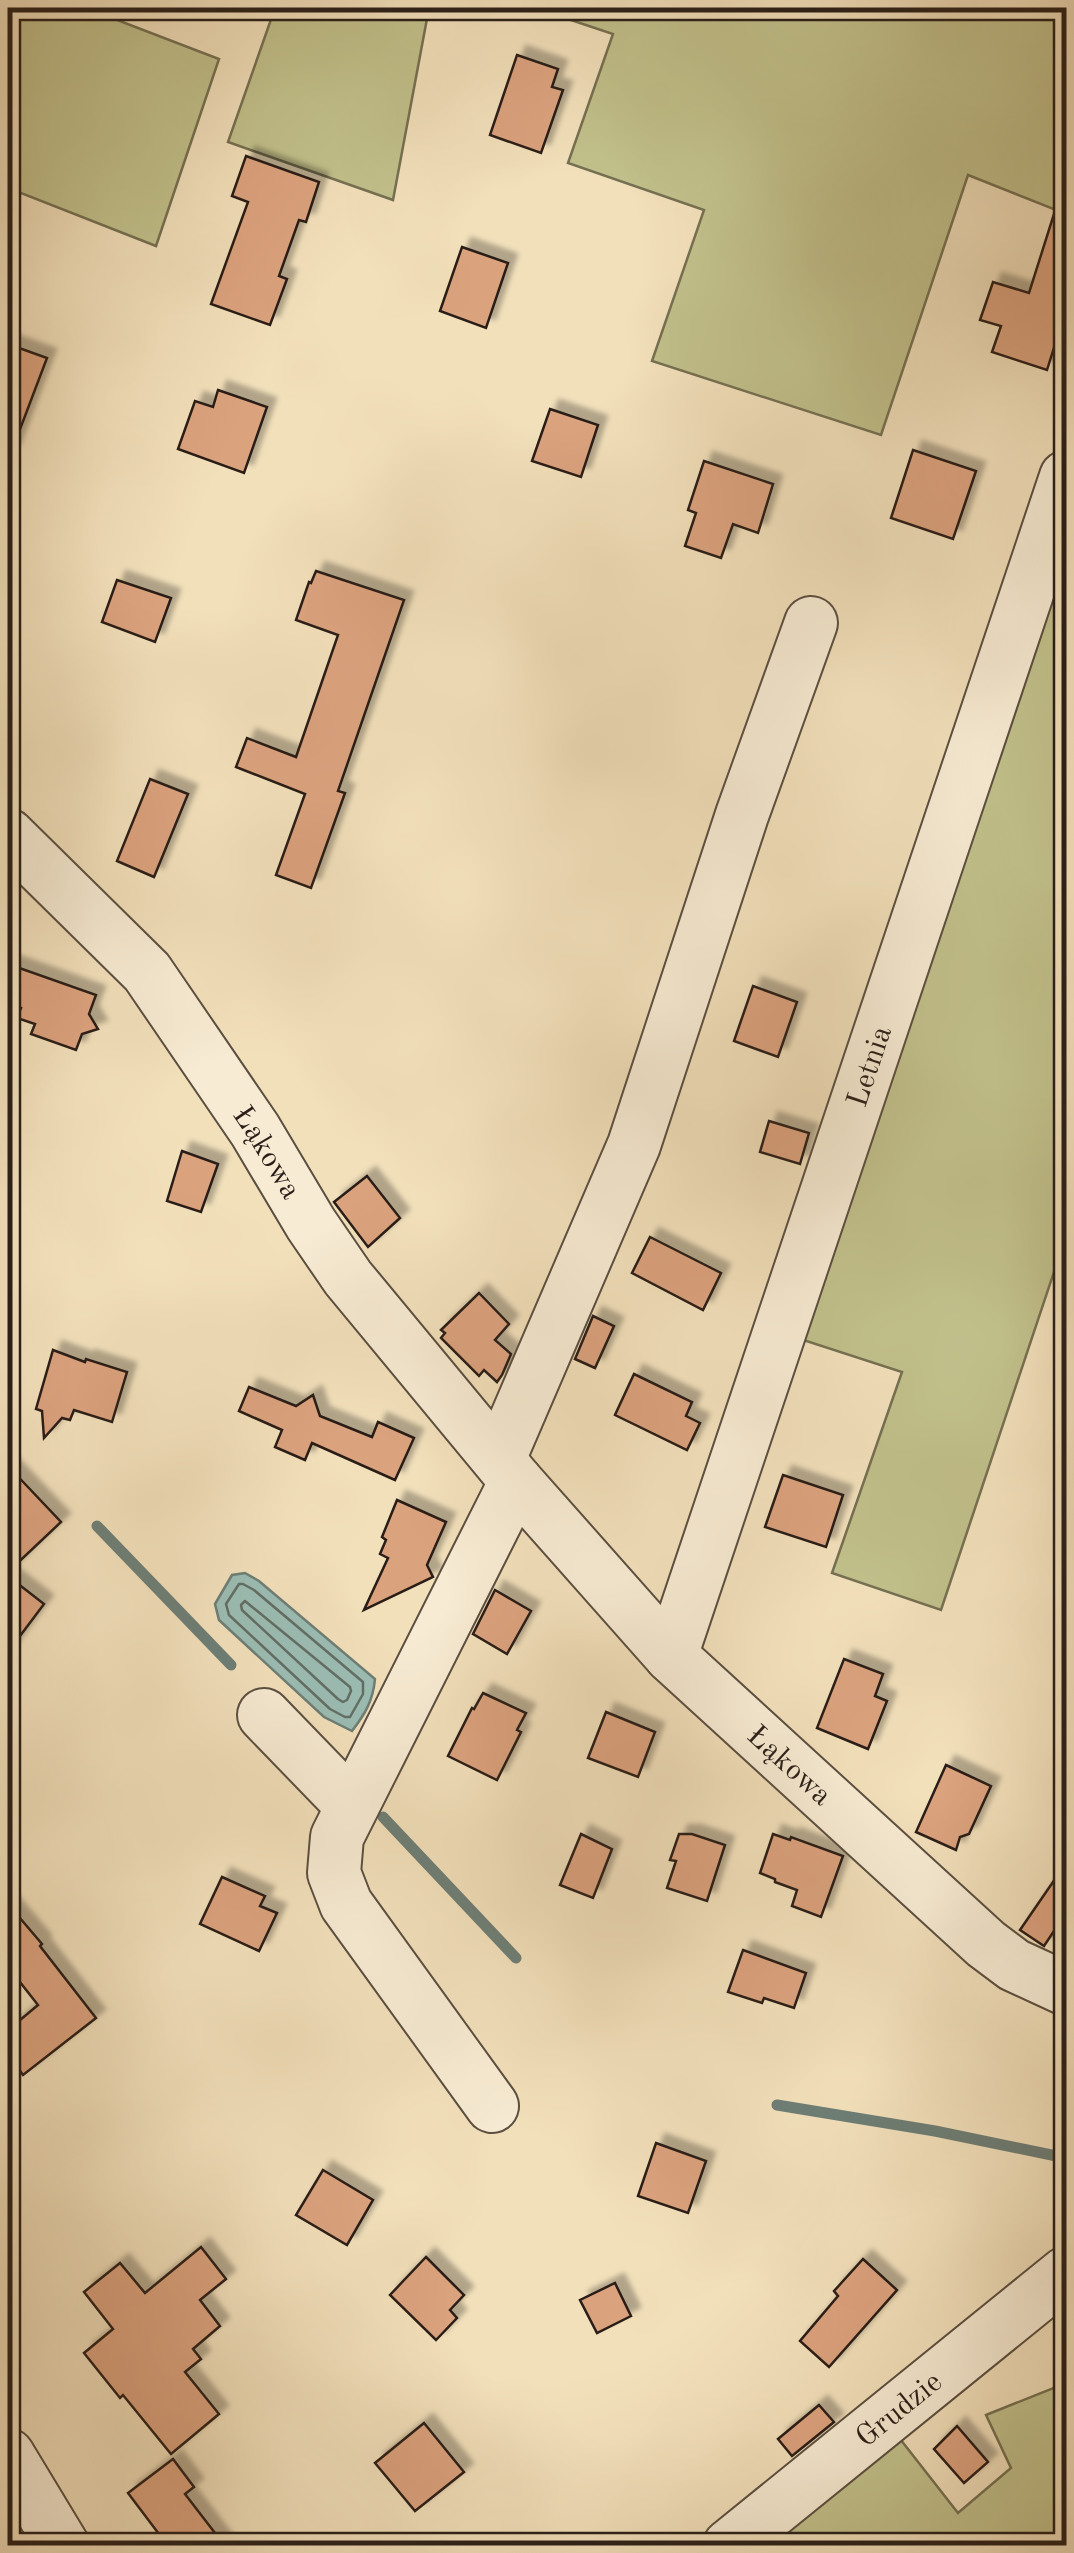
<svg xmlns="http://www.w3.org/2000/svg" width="1074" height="2553" font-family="'Old Standard TT',serif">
	<defs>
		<filter id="shadow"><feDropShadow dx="9" dy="-9" stdDeviation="2.5" flood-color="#0004"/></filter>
	</defs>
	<rect width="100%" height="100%" fill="#f2e0bb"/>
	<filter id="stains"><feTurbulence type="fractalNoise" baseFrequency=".002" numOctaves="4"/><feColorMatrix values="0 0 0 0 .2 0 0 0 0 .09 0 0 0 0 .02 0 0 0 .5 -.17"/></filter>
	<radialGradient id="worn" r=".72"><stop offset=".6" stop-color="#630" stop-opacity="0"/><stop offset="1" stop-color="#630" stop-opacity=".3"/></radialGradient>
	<g fill="#c1c08b" stroke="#757052" stroke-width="2.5">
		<path d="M 8,8 L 86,8 L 219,59 L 156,246 L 8,188 Z"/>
		<path d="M 275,8 L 429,8 L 393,200 L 228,142 Z"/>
		<path d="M 535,8 L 1066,8 L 1066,214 L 968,175 L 881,435 L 652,361 L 704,210 L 568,163 L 613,34 Z"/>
		<path d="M 1066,538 L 1066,1246 L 1063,1245 L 941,1610 L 832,1573 L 902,1372 L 797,1338 Z"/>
		<path d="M 1066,2383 L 1066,2545 L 765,2546 L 897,2435 L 958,2513 L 1011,2468 L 986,2415 Z"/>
	</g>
	<path fill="#9bbdb4" stroke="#6d7e76" stroke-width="2.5" d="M 245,1573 L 259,1581 L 375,1679 C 373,1701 365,1714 352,1731 L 324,1717 L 219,1620 L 215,1604 L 232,1575 Z"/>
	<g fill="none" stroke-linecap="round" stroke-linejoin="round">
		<g stroke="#626e66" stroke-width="2.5">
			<path d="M 239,1584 L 243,1584 L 254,1590 L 363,1682 L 363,1694 L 350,1717 L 345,1717 L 330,1709 L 229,1615 L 226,1604 Z"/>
			<path d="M 245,1601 L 350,1687 L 351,1691 L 347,1700 L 343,1702 L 338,1699 L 242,1610 L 241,1605 Z"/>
		</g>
		<g stroke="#6d7e76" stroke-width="11">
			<path d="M 97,1526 L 231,1665"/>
			<path d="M 383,1817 L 516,1958"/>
			<path d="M 777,2105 L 935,2131 L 1066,2158"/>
		</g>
	</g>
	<g fill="#dba27e" stroke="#291f18" stroke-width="2.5" filter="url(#shadow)">
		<path d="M 517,55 L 558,69 L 552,87 L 563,90 L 541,153 L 490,135 Z"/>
		<path d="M 246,156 L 319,182 L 306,222 L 299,220 L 279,276 L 287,279 L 270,325 L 211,304 L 248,202 L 232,196 Z"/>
		<path d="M 1060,195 L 1066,196 L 1066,309 L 1047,370 L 992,352 L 1001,326 L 980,320 L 993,282 L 1029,293 Z"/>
		<path d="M 462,247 L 508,263 L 486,328 L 440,311 Z"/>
		<path d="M 8,344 L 47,358 L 11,453 L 8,453 Z"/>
		<path d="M 218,390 L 267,407 L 244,473 L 178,449 L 195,401 L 213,407 Z"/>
		<path d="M 550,409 L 598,425 L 581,477 L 532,461 Z"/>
		<path d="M 913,450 L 976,471 L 953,539 L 891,518 Z"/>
		<path d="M 704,461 L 773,484 L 758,533 L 733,524 L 721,558 L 685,546 L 696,513 L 688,510 Z"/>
		<path d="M 316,571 L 404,600 L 338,791 L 345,793 L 311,888 L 276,875 L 305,794 L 236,767 L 247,738 L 296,757 L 338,635 L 296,620 L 309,582 L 311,583 Z"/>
		<path d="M 117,580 L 171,598 L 155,642 L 102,622 Z"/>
		<path d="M 150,779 L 188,794 L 154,877 L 117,861 Z"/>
		<path d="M 8,964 L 96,995 L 89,1014 L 98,1029 L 82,1034 L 76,1050 L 31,1034 L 35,1024 L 17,1018 L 21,1008 L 8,1003 Z"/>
		<path d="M 753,986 L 797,1002 L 778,1057 L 734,1041 Z"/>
		<path d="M 769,1121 L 809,1133 L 800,1164 L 760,1152 Z"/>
		<path d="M 182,1151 L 218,1164 L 201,1212 L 167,1201 Z"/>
		<path d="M 367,1176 L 400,1218 L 368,1247 L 334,1202 Z"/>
		<path d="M 650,1237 L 721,1273 L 703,1310 L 632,1273 Z"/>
		<path d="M 479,1293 L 509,1324 L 495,1340 L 511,1354 L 502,1375 L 497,1382 L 484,1370 L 479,1376 L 441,1338 L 445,1333 L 441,1330 Z"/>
		<path d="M 593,1316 L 614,1326 L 595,1368 L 575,1359 Z"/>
		<path d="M 53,1350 L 85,1362 L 86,1359 L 127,1372 L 112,1422 L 74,1410 L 70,1420 L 62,1418 L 44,1438 L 42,1411 L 36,1409 Z"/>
		<path d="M 634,1374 L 692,1402 L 686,1416 L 700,1423 L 687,1450 L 615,1415 Z"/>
		<path d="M 249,1387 L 296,1406 L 313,1395 L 320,1416 L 372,1437 L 378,1422 L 414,1438 L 395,1480 L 312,1443 L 305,1460 L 275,1447 L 282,1430 L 239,1411 Z"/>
		<path d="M 8,1466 L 61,1522 L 8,1572 Z"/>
		<path d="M 783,1475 L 843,1495 L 826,1547 L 765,1527 Z"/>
		<path d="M 397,1500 L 446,1522 L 427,1565 L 433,1577 L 364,1610 L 388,1558 L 380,1554 L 386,1540 L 382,1537 Z"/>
		<path d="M 8,1576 L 44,1604 L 8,1652 Z"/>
		<path d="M 495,1590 L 531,1611 L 507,1654 L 473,1634 Z"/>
		<path d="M 844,1659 L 883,1674 L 875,1696 L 887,1701 L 868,1749 L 817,1728 Z"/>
		<path d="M 483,1693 L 526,1713 L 517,1730 L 521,1732 L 497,1780 L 448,1756 L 472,1708 L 474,1709 Z"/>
		<path d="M 606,1712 L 655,1732 L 638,1777 L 588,1758 Z"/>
		<path d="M 946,1765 L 991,1786 L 969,1834 L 960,1837 L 956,1850 L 916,1832 Z"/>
		<path d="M 581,1834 L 612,1849 L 593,1898 L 560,1885 Z"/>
		<path d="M 679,1834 L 692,1834 L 725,1845 L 707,1901 L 667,1888 L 676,1861 L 670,1860 Z"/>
		<path d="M 773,1834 L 790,1840 L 791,1837 L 843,1856 L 821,1917 L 792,1906 L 797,1890 L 775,1882 L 775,1879 L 760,1873 Z"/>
		<path d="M 1066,1863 L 1066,1913 L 1044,1946 L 1020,1930 Z"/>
		<path d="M 222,1877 L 265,1896 L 260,1906 L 277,1913 L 259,1951 L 200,1924 Z"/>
		<path d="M 8,1904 L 42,1944 L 40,1946 L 96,2018 L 23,2075 L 8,2054 L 8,2030 L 38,2005 L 12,1972 L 8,1976 Z"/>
		<path d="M 743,1950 L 806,1973 L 794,2008 L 764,1998 L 762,2003 L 728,1992 Z"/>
		<path d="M 656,2143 L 706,2161 L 688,2213 L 638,2196 Z"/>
		<path d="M 323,2170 L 373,2200 L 347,2245 L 296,2215 Z"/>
		<path d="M 201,2247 L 226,2279 L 200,2300 L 220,2326 L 193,2349 L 201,2359 L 185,2372 L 219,2414 L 171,2454 L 123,2395 L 120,2398 L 84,2353 L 113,2329 L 84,2292 L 120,2263 L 145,2293 Z"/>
		<path d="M 426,2257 L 464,2295 L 450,2310 L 457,2318 L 436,2340 L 390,2295 Z"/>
		<path d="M 863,2259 L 897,2290 L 829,2367 L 800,2341 L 838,2296 L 834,2291 Z"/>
		<path d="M 615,2283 L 631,2316 L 597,2333 L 580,2300 Z"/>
		<path d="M 819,2405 L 834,2422 L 792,2456 L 778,2439 Z"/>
		<path d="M 424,2423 L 464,2472 L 415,2511 L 375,2463 Z"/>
		<path d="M 957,2426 L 988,2462 L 964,2483 L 934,2449 Z"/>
		<path d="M 173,2459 L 194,2487 L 185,2494 L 225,2546 L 168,2546 L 128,2493 Z"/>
	</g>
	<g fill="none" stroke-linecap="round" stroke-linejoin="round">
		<g stroke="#5b4f41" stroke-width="56">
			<g id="minor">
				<path id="s1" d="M 8,835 L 147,972 L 255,1130 L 311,1224 L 348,1278 L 516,1481 L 671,1656 L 986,1944 L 1014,1965 L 1066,1989"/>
				<path d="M 499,1459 L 634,1145 L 742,815 L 811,623"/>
				<path id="s2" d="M 671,1656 L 1066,477"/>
				<path d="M 264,1715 L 352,1806"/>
				<path d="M 492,2106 L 346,1904 L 334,1873 L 337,1837 L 516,1481"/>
				<path d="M 8,2455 L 63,2546"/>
				<path id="s3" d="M 729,2546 L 1066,2273"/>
			</g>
		</g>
		<use href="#minor" stroke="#f7ebd3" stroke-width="52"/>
	</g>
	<g text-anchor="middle" stroke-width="9" stroke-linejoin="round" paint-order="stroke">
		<g font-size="30" fill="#291f18" stroke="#f7ebd3">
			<text dy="10" stroke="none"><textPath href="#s2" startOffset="622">Letnia</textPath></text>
			<text dy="10" stroke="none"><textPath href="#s1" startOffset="412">Łąkowa</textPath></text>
			<text dy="10" stroke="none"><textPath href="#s1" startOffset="1220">Łąkowa</textPath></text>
			<text dy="10" stroke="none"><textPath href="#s3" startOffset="218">Grudzie</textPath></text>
		</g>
	</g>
	<rect width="1074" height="2553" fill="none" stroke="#f2e0bb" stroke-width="40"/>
	<rect x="10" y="10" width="1054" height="2533" fill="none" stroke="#291f18" stroke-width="5"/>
	<rect x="20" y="20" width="1034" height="2513" fill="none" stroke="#291f18" stroke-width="2.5"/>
	<rect width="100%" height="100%" filter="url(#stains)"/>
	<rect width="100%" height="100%" fill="url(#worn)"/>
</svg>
